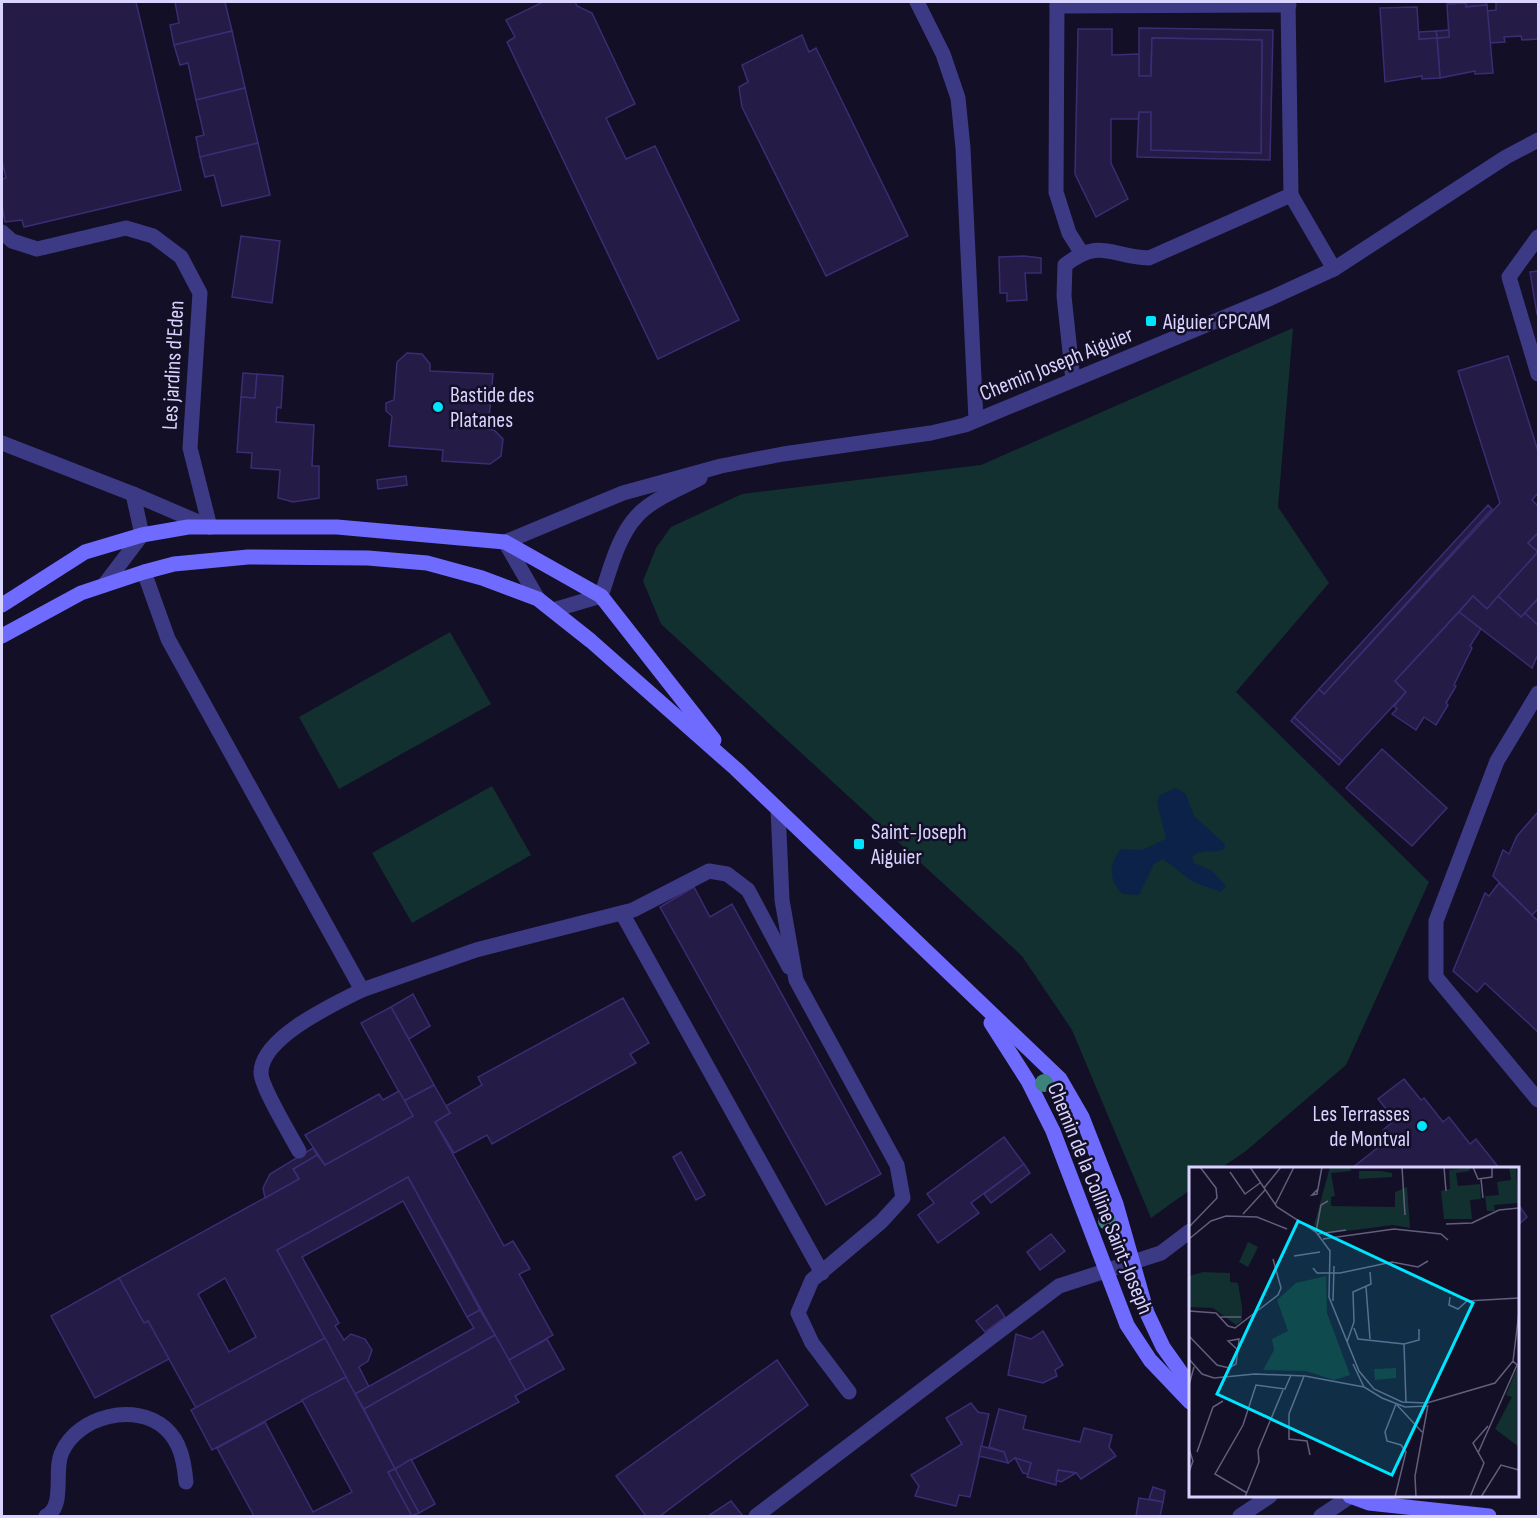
<svg xmlns="http://www.w3.org/2000/svg" width="1540" height="1518" font-family="'Sofia Sans Condensed',sans-serif">
	<rect width="100%" height="100%" fill="#130f26"/>
	<g fill="#12302f">
		<path d="M 1293,328 L 1278,507 L 1329,583 L 1236,692 L 1429,882 L 1346,1065 L 1246,1151 L 1221,1168 L 1190,1168 L 1190,1190 L 1151,1218 L 1072,1030 L 1022,956 L 661,624 L 643,581 L 656,548 L 671,527 L 742,494 L 981,465 Z"/>
		<path d="M 450,632 L 491,704 L 339,789 L 299,717 Z"/>
		<path d="M 492,786 L 531,855 L 412,923 L 372,853 Z"/>
	</g>
	<path fill="#0c2248" d="M 1176,788 L 1186,794 L 1194,816 L 1225,844 L 1224,849 C 1213,855 1202,847 1192,857 L 1194,863 L 1212,871 L 1226,886 L 1221,892 L 1193,882 L 1163,859 L 1154,864 L 1139,895 L 1122,894 C 1109,879 1108,865 1121,849 L 1142,850 L 1166,839 L 1157,802 L 1160,795 Z"/>
	<g fill="#241b47" stroke="#3b2d73" stroke-width="1.5" fill-rule="evenodd">
		<path d="M 2,2 L 136,2 L 181,190 L 24,227 L 22,220 L 5,222 L 2,204 L 2,179 L 6,178 L 2,161 Z"/>
		<path d="M 175,2 L 225,2 L 232,31 L 174,45 L 170,25 L 179,23 Z"/>
		<path d="M 543,2 L 575,2 L 577,6 L 592,13 L 635,104 L 606,118 L 626,159 L 655,146 L 739,320 L 658,359 L 507,42 L 515,37 L 506,20 Z"/>
		<path d="M 1465,2 L 1486,2 L 1487,5 L 1466,7 Z"/>
		<path d="M 1496,2 L 1538,2 L 1538,39 L 1522,40 L 1521,36 L 1504,37 L 1505,42 L 1490,43 L 1487,11 L 1496,10 Z"/>
		<path d="M 1466,3 L 1466,7 L 1487,5 L 1493,73 L 1475,74 L 1475,71 L 1440,78 L 1437,38 L 1449,37 L 1447,4 Z"/>
		<path d="M 1417,7 L 1419,39 L 1437,38 L 1440,78 L 1422,79 L 1422,76 L 1385,82 L 1380,8 Z"/>
		<path d="M 1139,28 L 1273,30 L 1270,160 L 1137,157 L 1139,112 L 1151,112 L 1151,150 L 1261,153 L 1262,40 L 1152,38 L 1151,76 L 1139,76 Z"/>
		<path d="M 1078,29 L 1112,29 L 1112,55 L 1139,54 L 1139,76 L 1151,76 L 1152,38 L 1262,40 L 1261,153 L 1151,150 L 1151,112 L 1139,112 L 1138,119 L 1111,119 L 1111,163 L 1128,199 L 1096,217 L 1075,174 Z"/>
		<path d="M 1449,30 L 1449,37 L 1437,38 L 1436,31 Z"/>
		<path d="M 232,31 L 245,88 L 196,100 L 188,63 L 180,65 L 174,45 Z"/>
		<path d="M 1436,31 L 1437,38 L 1419,39 L 1419,32 Z"/>
		<path d="M 802,35 L 809,52 L 816,48 L 908,236 L 826,276 L 742,107 L 739,87 L 748,82 L 742,65 Z"/>
		<path d="M 245,88 L 258,143 L 200,157 L 196,137 L 204,135 L 196,100 Z"/>
		<path d="M 258,143 L 270,195 L 222,206 L 214,175 L 205,177 L 200,157 Z"/>
		<path d="M 241,236 L 280,241 L 272,303 L 232,297 Z"/>
		<path d="M 1024,256 L 1041,258 L 1041,273 L 1025,273 L 1027,300 L 1007,301 L 1007,293 L 1000,293 L 999,257 Z"/>
		<path d="M 1538,271 L 1538,313 L 1537,314 L 1530,272 Z"/>
		<path d="M 407,353 L 422,354 L 430,364 L 430,371 L 493,374 L 488,429 L 494,430 L 503,439 L 501,456 L 490,464 L 442,461 L 443,450 L 389,446 L 392,416 L 386,411 L 386,403 L 394,400 L 397,362 Z"/>
		<path d="M 1508,356 L 1538,451 L 1538,493 L 1532,500 L 1538,506 L 1538,533 L 1528,543 L 1538,552 L 1487,609 L 1473,596 L 1395,681 L 1406,692 L 1342,761 L 1294,717 L 1319,689 L 1324,694 L 1500,503 L 1458,371 Z"/>
		<path d="M 243,373 L 257,374 L 255,398 L 241,397 Z"/>
		<path d="M 257,374 L 283,376 L 281,408 L 277,407 L 276,422 L 314,425 L 312,466 L 319,466 L 319,498 L 293,502 L 278,498 L 280,470 L 251,468 L 252,453 L 237,452 L 241,397 L 255,398 Z"/>
		<path d="M 406,476 L 407,485 L 378,489 L 377,480 Z"/>
		<path d="M 1488,505 L 1492,509 L 1324,694 L 1319,689 Z"/>
		<path d="M 1538,533 L 1538,598 L 1521,617 L 1498,596 L 1538,552 L 1528,543 Z"/>
		<path d="M 1473,596 L 1487,609 L 1498,596 L 1521,617 L 1525,613 L 1538,625 L 1538,654 L 1532,668 L 1459,612 Z"/>
		<path d="M 1537,600 L 1538,602 L 1538,625 L 1525,613 Z"/>
		<path d="M 1459,612 L 1481,629 L 1470,646 L 1472,648 L 1454,685 L 1456,686 L 1446,703 L 1448,705 L 1436,725 L 1424,717 L 1416,730 L 1392,714 L 1397,709 L 1394,706 L 1406,692 L 1395,681 Z"/>
		<path d="M 1294,717 L 1342,761 L 1339,765 L 1291,721 Z"/>
		<path d="M 1382,749 L 1447,808 L 1412,846 L 1346,788 Z"/>
		<path d="M 1538,812 L 1538,909 L 1532,915 L 1493,876 L 1503,850 L 1509,854 L 1517,836 Z"/>
		<path d="M 1499,883 L 1538,921 L 1538,1032 L 1485,983 L 1477,992 L 1453,971 L 1485,893 L 1489,896 Z"/>
		<path d="M 694,887 L 710,917 L 732,904 L 881,1174 L 826,1205 L 660,907 Z"/>
		<path d="M 413,994 L 430,1026 L 409,1039 L 391,1007 Z"/>
		<path d="M 623,998 L 649,1043 L 630,1054 L 636,1063 L 492,1144 L 487,1135 L 454,1153 L 435,1122 L 450,1113 L 446,1106 L 482,1085 L 478,1077 Z"/>
		<path d="M 391,1007 L 434,1085 L 404,1101 L 361,1023 Z"/>
		<path d="M 1404,1079 L 1421,1100 L 1424,1098 L 1443,1122 L 1449,1117 L 1470,1144 L 1476,1139 L 1499,1168 L 1352,1168 L 1390,1138 L 1383,1130 L 1395,1120 L 1378,1099 Z"/>
		<path d="M 434,1085 L 450,1113 L 435,1122 L 504,1246 L 513,1241 L 530,1269 L 519,1274 L 553,1335 L 509,1360 L 408,1177 L 277,1250 L 325,1338 L 196,1408 L 148,1321 L 144,1323 L 119,1278 L 299,1179 L 293,1169 L 317,1155 L 325,1165 L 413,1116 L 404,1101 ZM 225,1278 L 256,1337 L 229,1352 L 198,1294 Z"/>
		<path d="M 399,1091 L 413,1116 L 325,1165 L 305,1135 L 379,1094 L 383,1100 Z"/>
		<path d="M 1004,1137 L 1024,1164 L 971,1203 L 979,1213 L 938,1243 L 918,1215 L 934,1203 L 927,1194 Z"/>
		<path d="M 313,1148 L 317,1155 L 293,1169 L 299,1179 L 265,1198 L 263,1188 L 270,1174 Z"/>
		<path d="M 681,1152 L 705,1195 L 696,1200 L 673,1157 Z"/>
		<path d="M 1024,1164 L 1030,1173 L 991,1203 L 984,1194 Z"/>
		<path d="M 408,1177 L 480,1310 L 467,1317 L 403,1201 L 302,1257 L 339,1323 L 335,1326 L 344,1340 L 351,1334 L 365,1339 L 372,1350 L 368,1361 L 359,1367 L 369,1387 L 355,1394 L 277,1250 Z"/>
		<path d="M 1518,1204 L 1527,1217 L 1518,1225 Z"/>
		<path d="M 1051,1234 L 1065,1251 L 1040,1270 L 1027,1252 Z"/>
		<path d="M 119,1278 L 144,1323 L 148,1321 L 169,1359 L 95,1398 L 51,1316 Z"/>
		<path d="M 997,1305 L 1005,1317 L 985,1332 L 976,1321 Z"/>
		<path d="M 480,1310 L 495,1335 L 364,1409 L 355,1394 L 474,1328 L 467,1317 Z"/>
		<path d="M 1043,1331 L 1063,1365 L 1055,1370 L 1057,1376 L 1043,1383 L 1008,1375 L 1016,1334 L 1031,1339 Z"/>
		<path d="M 495,1335 L 526,1390 L 515,1396 L 519,1402 L 395,1469 L 364,1409 Z"/>
		<path d="M 325,1338 L 346,1377 L 212,1450 L 191,1410 Z"/>
		<path d="M 547,1339 L 564,1369 L 526,1390 L 509,1360 Z"/>
		<path d="M 777,1360 L 808,1405 L 660,1516 L 646,1516 L 616,1476 Z"/>
		<path d="M 346,1377 L 395,1469 L 388,1472 L 412,1516 L 254,1516 L 217,1448 L 265,1422 L 313,1512 L 352,1492 L 302,1400 Z"/>
		<path d="M 971,1403 L 978,1412 L 989,1414 L 970,1497 L 959,1495 L 956,1506 L 915,1496 L 919,1486 L 911,1475 L 962,1444 L 946,1418 Z"/>
		<path d="M 999,1409 L 1026,1416 L 1023,1429 L 1080,1442 L 1084,1428 L 1112,1435 L 1109,1447 L 1116,1456 L 1081,1479 L 1076,1473 L 1058,1470 L 1056,1485 L 1027,1477 L 1031,1463 L 1015,1458 L 1008,1463 L 1004,1452 L 989,1447 Z"/>
		<path d="M 981,1446 L 1004,1452 L 1008,1463 L 979,1456 Z"/>
		<path d="M 1015,1458 L 1031,1463 L 1028,1474 L 1023,1473 Z"/>
		<path d="M 411,1459 L 435,1504 L 419,1513 L 395,1469 Z"/>
		<path d="M 395,1469 L 419,1513 L 412,1516 L 388,1472 Z"/>
		<path d="M 1058,1470 L 1076,1473 L 1061,1482 L 1056,1480 Z"/>
		<path d="M 1153,1487 L 1165,1491 L 1163,1502 L 1149,1499 Z"/>
		<path d="M 1139,1498 L 1163,1502 L 1160,1516 L 1136,1516 Z"/>
		<path d="M 731,1501 L 743,1516 L 708,1516 Z"/>
	</g>
	<g fill="none" stroke-linecap="round" stroke-linejoin="round">
		<g stroke="#3d3a85" stroke-width="15">
			<path d="M 917,2 L 943,54 L 958,98 L 963,148 L 976,420"/>
			<path d="M 1057,2 L 1056,192 L 1069,233 L 1081,252"/>
			<path d="M 1057,6 L 1289,5"/>
			<path d="M 1291,195 L 1334,269"/>
			<path d="M 2,232 L 12,241 L 37,249 L 126,228 L 153,236 L 181,257 L 200,293 L 190,448 L 210,527"/>
			<path d="M 1538,237 L 1509,277 L 1538,374"/>
			<path d="M 1073,380 L 1064,296 L 1065,265 C 1101,237 1110,257 1149,258 L 1291,195 L 1288,2"/>
			<path d="M 144,572 L 168,639 L 362,990 C 334,1004 262,1037 261,1072 C 260,1085 291,1136 299,1151"/>
			<path d="M 1538,693 L 1497,761 L 1436,921 L 1436,977 L 1538,1100"/>
			<path d="M 778,809 L 782,900 L 796,980 L 897,1165 L 903,1198 L 881,1222 L 812,1280 L 798,1313 L 812,1343 L 849,1392"/>
			<path d="M 622,913 L 822,1273"/>
			<path d="M 362,990 L 476,950 L 633,910 L 709,871 L 727,874 L 748,890 L 789,967"/>
			<path d="M 46,1516 C 66,1506 53,1470 62,1452 C 78,1416 135,1402 165,1428 C 181,1442 184,1462 186,1482"/>
			<path d="M 756,1516 L 1059,1286 L 1161,1253 L 1190,1231"/>
			<path d="M 1240,1516 L 1270,1496"/>
			<path d="M 1321,1516 L 1351,1496"/>
		</g>
		<g stroke="#3d3a85" stroke-width="15">
			<path d="M 2,443 L 133,494 L 210,527"/>
			<path d="M 104,585 L 142,535 L 133,494"/>
			<path d="M 538,599 L 505,542 L 623,493 L 721,466 L 783,454 L 931,433 L 965,425 L 1271,298 L 1334,269 L 1506,157 L 1538,140"/>
			<path d="M 553,610 L 601,596 C 610,570 618,536 637,516 C 652,499 680,489 700,478"/>
		</g>
		<g stroke="#6f6bff" stroke-width="15">
			<path d="M 2,605 L 85,552 L 142,535 L 188,527 L 337,527 L 505,542 L 601,596 L 714,740"/>
			<path d="M 2,636 L 81,593 L 144,572 L 174,564 L 248,557 L 368,558 L 427,563 L 482,578 L 538,599 L 591,641 L 736,769 L 1060,1079 L 1082,1117 L 1116,1204 L 1147,1313 L 1163,1347 L 1190,1385"/>
			<path d="M 991,1023 L 1028,1081 L 1053,1131 L 1127,1325 L 1150,1360 L 1190,1402"/>
			<path d="M 1350,1496 L 1369,1503 L 1489,1516"/>
		</g>
	</g>
	<g fill="#3d827b">
		<circle cx="1044" cy="1083" r="9"/>
		<circle cx="1107" cy="1221" r="9"/>
	</g>
	<g fill="#00e5ff" stroke="#130f26" stroke-width="2">
		<rect x="1145" y="315" width="12" height="12" rx="3"/>
		<circle cx="438" cy="407" r="6"/>
		<rect x="853" y="838" width="12" height="12" rx="3"/>
		<circle cx="1422" cy="1126" r="6"/>
	</g>
	<g text-anchor="middle" stroke-width="5" stroke-linejoin="round" paint-order="stroke">
		<g font-size="22" fill="#d9d4ff" stroke="#130f26" text-anchor="start">
			<text x="1163" y="329">Aiguier CPCAM</text>
			<text x="450" y="402">Bastide des<tspan x="450" dy="25">Platanes</tspan></text>
			<text x="871" y="839">Saint-Joseph<tspan x="871" dy="25">Aiguier</tspan></text>
			<text x="1410" y="1121" text-anchor="end">Les Terrasses<tspan x="1410" dy="25">de Montval</tspan></text>
		</g>
		<g font-size="22" fill="#d9d4ff" stroke="#130f26">
			<text transform="translate(1056 363) rotate(-22)" y="8">Chemin Joseph Aiguier</text>
			<text transform="translate(172 365) rotate(-87)" y="8">Les jardins d'Eden</text>
			<text transform="translate(1101 1198) rotate(68)" y="8">Chemin de la Colline Saint-Joseph</text>
		</g>
	</g>
	<g transform="translate(1189 1167)">
		<rect width="330" height="330" fill="#130f26"/>
		<path d="M 141,0 L 161,0 L 162,4 L 142,6 L 146,29 L 142,30 L 142,39 L 206,40 L 206,25 L 218,20 L 221,61 L 204,58 L 135,67 L 125,58 ZM 320,0 L 327,0 L 329,36 L 305,38 L 306,44 L 298,44 L 296,29 L 310,28 L 308,15 L 322,13 ZM 280,1 L 281,4 L 267,6 L 269,19 L 291,17 L 292,32 L 281,33 L 283,52 L 255,52 L 252,24 L 261,22 L 260,3 ZM 170,4 L 192,4 L 203,6 L 203,10 L 170,12 ZM 59,75 L 69,80 L 59,100 L 50,95 ZM 14,105 L 41,106 L 41,115 L 49,116 L 53,140 L 53,154 L 47,158 L 24,141 L 0,140 L 0,109 ZM 137,109 L 138,146 L 161,208 L 145,213 L 117,204 L 74,203 L 85,183 L 83,172 L 99,164 L 88,133 L 107,116 ZM 330,196 L 330,280 L 306,262 L 323,230 L 317,228 ZM 207,201 L 207,211 L 186,213 L 185,202 Z" fill="#12302f"/>
		<path fill="none" stroke="#625e7d" stroke-width="1.5" d="M 61,0 L 88,40 L 127,65 L 141,84M 213,0 L 216,48M 255,0 L 257,24M 284,0 L 289,12 L 303,10 L 303,0M 41,5 L 56,27 L 71,16M 292,12 L 294,31M 75,21 L 92,0M 129,22 L 123,28 L 128,27 L 133,0M 86,38 L 105,0M 54,47 L 76,23M 257,57 L 283,56 L 310,43 L 330,41M 0,60 L 28,31 L 27,21 L 11,0M 127,65 L 132,38 L 139,34M 129,67 L 157,63M 0,72 L 22,54 L 37,49 L 68,50 L 98,62M 134,72 L 205,62 L 252,67 L 259,73M 141,83 L 140,130 L 170,204 L 185,222 L 213,235 L 238,236 L 306,216 L 324,194 L 330,145M 105,89 L 131,85M 124,101 L 128,106 L 151,106 L 203,95 L 229,100 L 239,94M 177,120 L 181,172M 261,130 L 260,138 L 269,142 L 278,134 L 330,131M 144,134 L 145,99M 0,144 L 27,146 L 39,159 L 46,161 L 89,128 L 92,121 L 84,92M 31,150 L 52,150M 165,161 L 169,172 L 215,177M 0,169 L 28,198 L 40,201 L 47,197 L 49,183 L 50,172 L 39,174 L 49,183M 158,175 L 165,155 L 164,125 L 182,117 L 181,105M 0,192 L 13,207 L 25,211 L 66,207 L 116,209 L 175,220M 164,197 L 175,220 L 193,231 L 216,240 L 239,239M 115,209 L 100,247 L 100,272 L 118,274 L 121,288M 0,218 L 5,200M 217,236 L 215,177 L 230,173 L 230,162M 208,238 L 233,265M 57,240 L 84,252M 0,282 L 4,294 L 0,305M 8,285 L 24,240 L 34,234M 289,286 L 328,198 L 324,194M 58,326 L 26,307 L 54,258 L 67,218 L 96,222 L 102,208M 56,330 L 70,295 L 69,283 L 94,223M 206,330 L 217,285 L 212,278 L 198,274 L 196,265 L 207,237M 227,330 L 226,309 L 239,238M 281,330 L 295,296 L 284,276 L 299,259M 292,330 L 312,298 L 330,303"/>
		<path fill="#00e5ff" fill-opacity="0.15" stroke="#00e5ff" stroke-width="3" d="M 109,54 L 284,136 L 203,308 L 28,227 Z"/>
		<rect width="330" height="330" fill="none" stroke="#d9d4ff" stroke-width="3"/>
	</g>
	<rect width="1540" height="1518" fill="none" stroke="#d9d4ff" stroke-width="6"/>
</svg>
